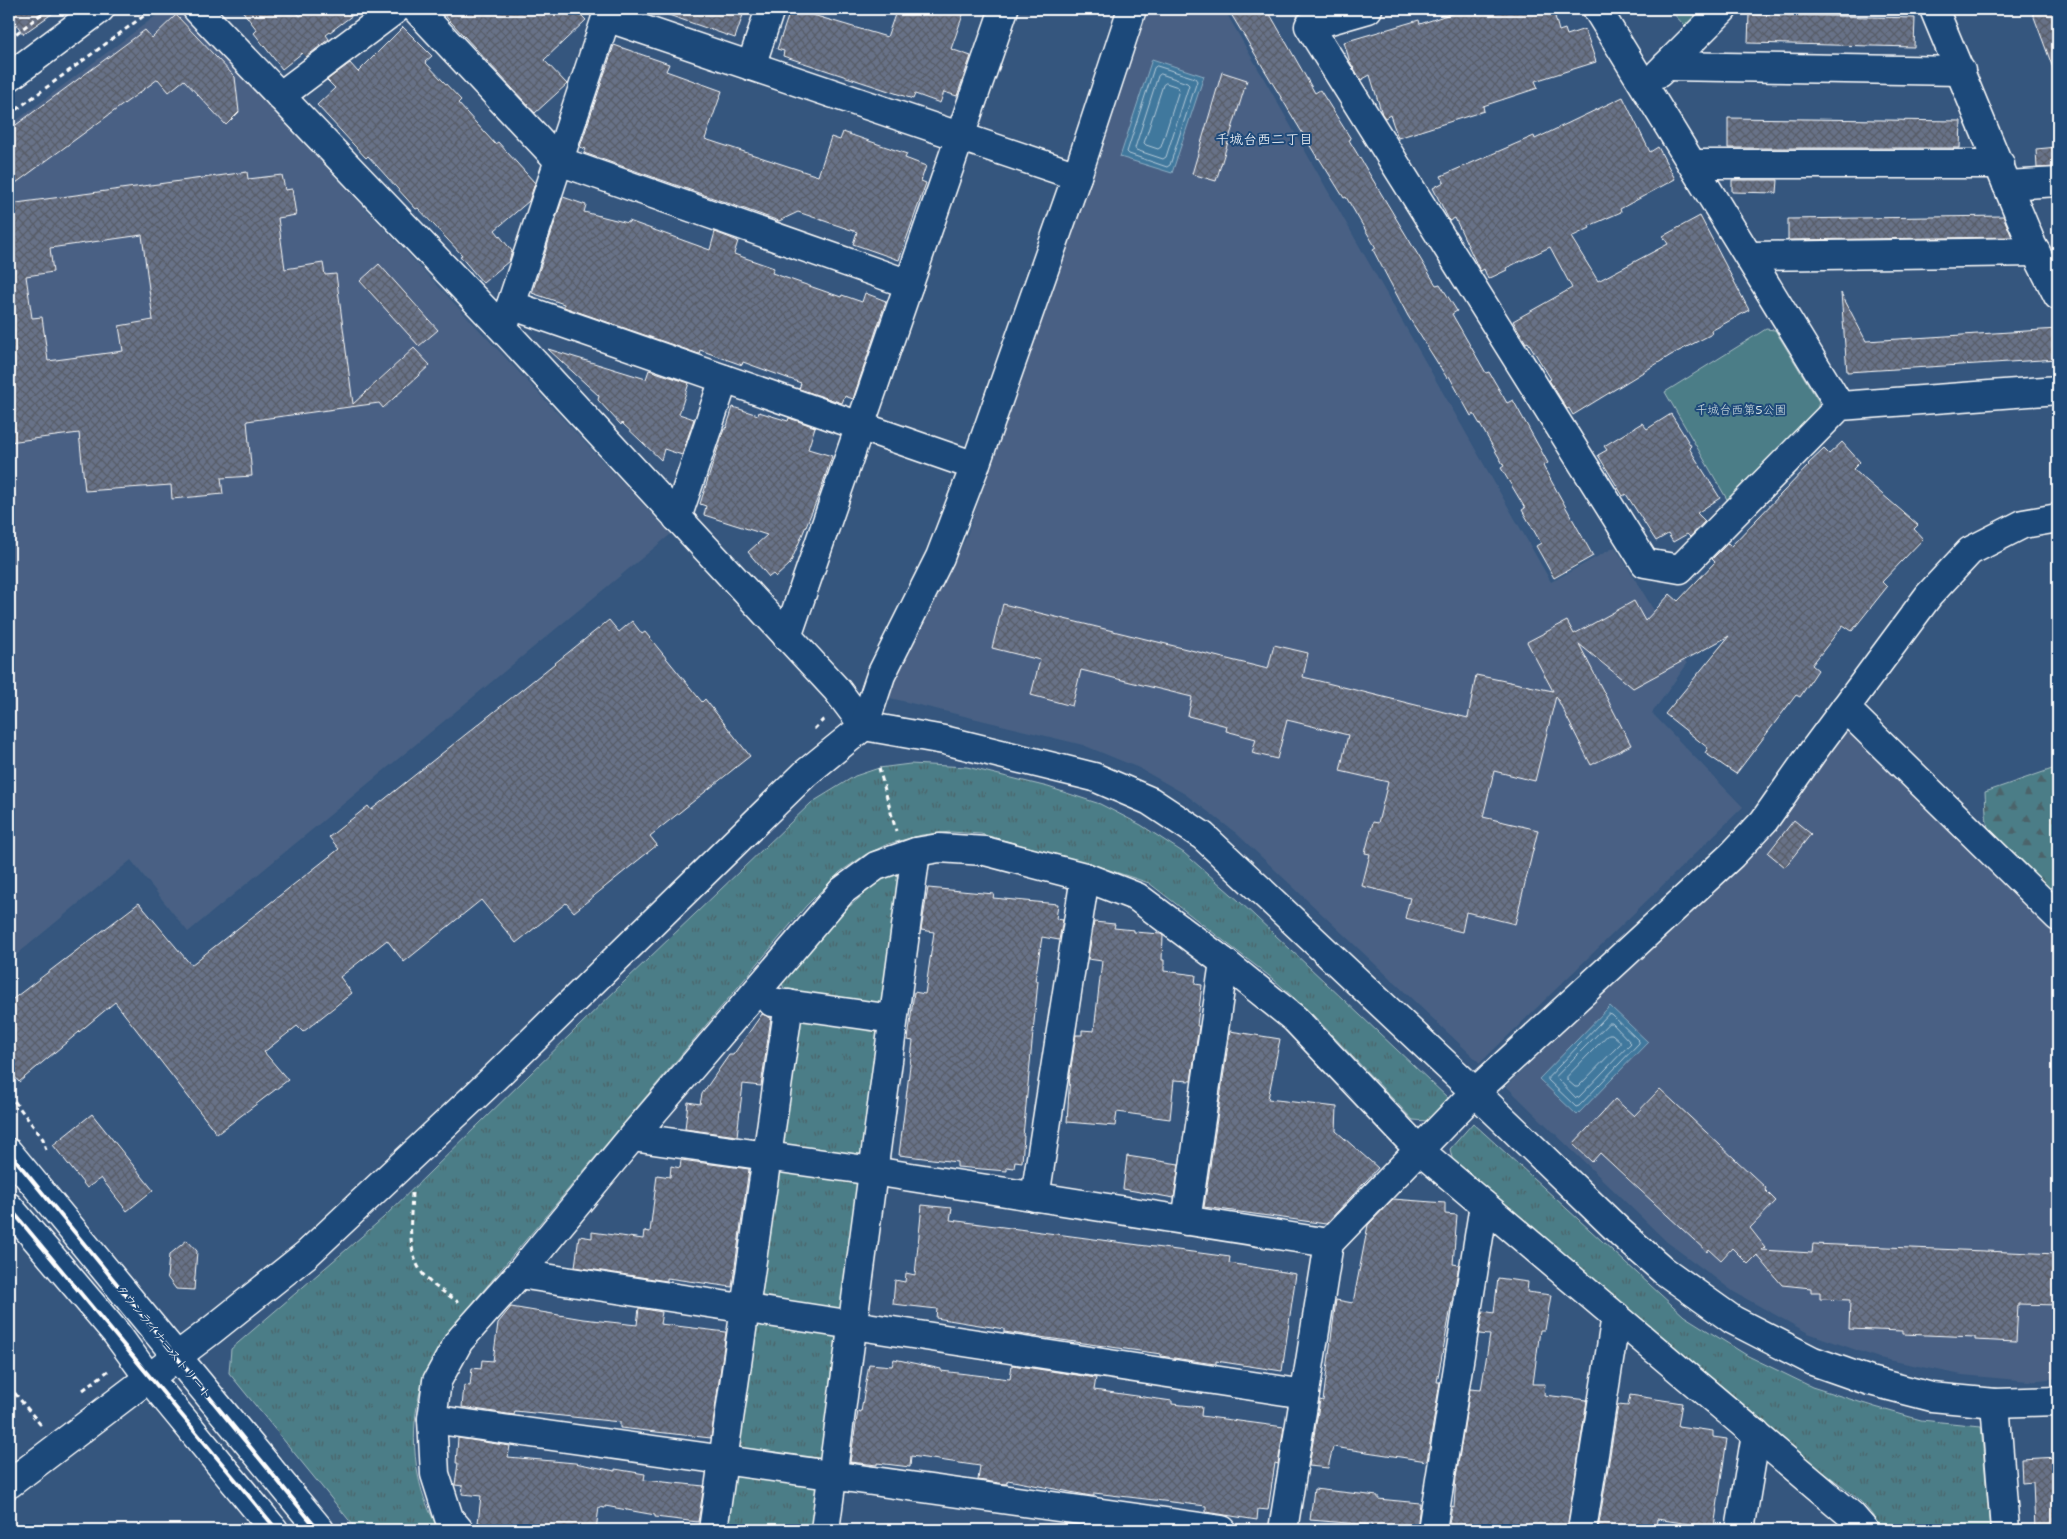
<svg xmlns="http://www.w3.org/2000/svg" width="2067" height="1539" font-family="'Shantell Sans','Klee One',sans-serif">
	<defs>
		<pattern id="grass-tufts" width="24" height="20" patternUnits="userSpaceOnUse" patternTransform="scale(1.25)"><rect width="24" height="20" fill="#4c7d87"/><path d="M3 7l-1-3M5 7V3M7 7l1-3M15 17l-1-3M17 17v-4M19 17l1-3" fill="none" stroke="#4c646a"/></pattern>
		<pattern id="forest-firs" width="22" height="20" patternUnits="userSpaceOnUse" patternTransform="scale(1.25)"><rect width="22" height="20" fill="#4c7d87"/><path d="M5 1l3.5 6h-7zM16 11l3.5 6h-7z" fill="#4c646a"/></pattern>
		<pattern id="building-cross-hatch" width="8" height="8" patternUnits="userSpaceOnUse" patternTransform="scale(1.25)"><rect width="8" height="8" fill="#687288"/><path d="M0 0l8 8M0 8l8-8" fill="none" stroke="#595d67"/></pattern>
	</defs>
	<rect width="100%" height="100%" fill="#35567e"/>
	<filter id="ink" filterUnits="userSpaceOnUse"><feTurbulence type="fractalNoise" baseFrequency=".02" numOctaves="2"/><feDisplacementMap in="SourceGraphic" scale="10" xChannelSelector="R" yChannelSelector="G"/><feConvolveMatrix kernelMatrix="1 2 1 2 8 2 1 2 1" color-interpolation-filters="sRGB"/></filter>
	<g filter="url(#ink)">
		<g fill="#486184">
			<path d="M 165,9 L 178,9 L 671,534 L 188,932 L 131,860 L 9,961 L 9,126 Z"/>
			<path d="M 1146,9 L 1224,9 L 1551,582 L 1615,547 L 1687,664 L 1652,713 L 1743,807 L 1480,1063 L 1236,833 L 1185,794 L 1139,768 L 1083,745 L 886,697 L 966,538 Z"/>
			<path d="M 1841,732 L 1857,734 L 2058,937 L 2058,1378 L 2029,1381 L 1962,1375 L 1879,1358 L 1808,1333 L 1734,1292 L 1667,1242 L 1506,1086 L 1762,838 Z"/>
		</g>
		<g fill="url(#grass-tufts)" stroke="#a6bec3">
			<path d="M 910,764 L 967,767 L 1048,787 L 1100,804 L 1141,825 L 1184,853 L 1239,901 L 1448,1098 L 1428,1121 L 1413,1120 L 1313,1015 L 1273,979 L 1149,883 L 1094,865 L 981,834 L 951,832 L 922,835 L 888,844 L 865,855 L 840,872 L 806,906 L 446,1335 C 435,1355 424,1374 419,1396 C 409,1439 415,1493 440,1530 L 357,1530 L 229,1373 L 231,1349 L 383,1218 L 625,981 L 811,803 L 855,776 L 879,768 Z"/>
			<path d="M 892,870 L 902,883 L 887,1000 L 881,1005 L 785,991 L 781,981 L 829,924 Z"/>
			<path d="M 794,1011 L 876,1025 L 883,1034 L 867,1158 L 776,1146 Z"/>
			<path d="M 1473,1123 L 1684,1316 L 1748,1356 L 1812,1387 L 1875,1407 L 1921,1420 L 1981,1426 L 1990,1530 L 1881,1530 C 1866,1496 1828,1478 1800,1455 C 1784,1442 1769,1427 1754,1413 L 1453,1162 L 1450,1149 Z"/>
			<path d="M 771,1162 L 854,1176 L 863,1189 L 847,1304 L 836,1310 L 755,1298 Z"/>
			<path d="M 752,1318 L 834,1329 L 843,1340 L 823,1458 L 806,1463 L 734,1452 Z"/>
			<path d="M 728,1467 L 815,1480 L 821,1491 L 814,1530 L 719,1530 Z"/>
		</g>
		<path fill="url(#forest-firs)" stroke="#a6bec3" d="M 2058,767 L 2058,897 C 2045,884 1996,848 1990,834 C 1985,821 1986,806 1985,792 Z"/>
		<g fill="#4c7d87" stroke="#a6bec3">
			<path d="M 1669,9 L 1703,9 L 1685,26 Z"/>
			<path d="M 1766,329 L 1775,330 L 1819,402 L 1815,416 L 1728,501 L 1665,392 Z"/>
		</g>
		<g fill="#41789d" stroke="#8daec4">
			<path d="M 1152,59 L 1204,76 L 1172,173 L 1120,157 Z"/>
			<path d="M 1610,1006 L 1648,1042 L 1577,1115 L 1539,1079 Z"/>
		</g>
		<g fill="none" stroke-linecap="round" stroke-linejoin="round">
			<g stroke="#b3c9d8" stroke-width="1">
				<path d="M 1157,66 L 1195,78 L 1197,81 L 1170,165 L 1167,167 L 1129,154 L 1127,152 L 1154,68 Z"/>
				<path d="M 1161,74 L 1187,83 L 1189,85 L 1166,157 L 1163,159 L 1136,150 L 1135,148 L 1158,76 Z"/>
				<path d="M 1166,83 L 1178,87 L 1179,90 L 1161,147 L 1158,149 L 1146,145 L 1144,143 L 1163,85 Z"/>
				<path d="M 1609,1014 L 1612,1015 L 1639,1041 L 1639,1043 L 1579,1106 L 1576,1107 L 1548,1080 L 1548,1078 Z"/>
				<path d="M 1609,1023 L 1612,1023 L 1631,1043 L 1579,1097 L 1576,1098 L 1556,1077 Z"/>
				<path d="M 1609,1034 L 1612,1034 L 1620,1041 L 1620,1044 L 1578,1087 L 1575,1087 L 1567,1080 L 1567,1077 Z"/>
			</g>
		</g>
		<g fill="url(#building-cross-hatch)" stroke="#fff" fill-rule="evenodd">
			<path d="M 9,9 L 59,9 L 23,34 L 9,13 Z"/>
			<path d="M 241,9 L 294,9 L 300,16 L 309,9 L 361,9 L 326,35 L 329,39 L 306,57 L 302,53 L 282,69 L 254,33 L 257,30 Z"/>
			<path d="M 439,9 L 575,9 L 586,20 L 544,60 L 567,84 L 535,113 Z"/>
			<path d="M 661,9 L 745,9 L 735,38 L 660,12 Z"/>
			<path d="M 897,9 L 965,9 L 951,49 L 971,56 L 957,96 L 944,92 L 940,103 L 915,94 L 913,99 L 783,56 L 784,51 L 777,49 L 789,14 L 794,15 L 796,10 L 887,37 Z"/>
			<path d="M 1228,9 L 1267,9 L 1315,93 L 1320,90 L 1351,139 L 1349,140 L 1436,285 L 1440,284 L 1457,311 L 1452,314 L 1486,373 L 1489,372 L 1507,403 L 1513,400 L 1548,463 L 1543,466 L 1593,556 L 1554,578 L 1536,546 L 1541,543 L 1522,510 L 1525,508 L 1501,468 L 1504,466 L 1474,414 L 1471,416 L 1449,376 L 1447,378 L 1408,316 L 1373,250 L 1376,248 L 1346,197 L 1344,198 L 1319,158 L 1318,159 Z"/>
			<path d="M 1465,9 L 1553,9 L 1559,31 L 1565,29 L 1567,35 L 1585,29 L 1596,62 L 1535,81 L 1538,88 L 1483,106 L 1484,111 L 1398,138 L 1390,115 L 1385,118 L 1382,114 L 1370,75 L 1361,80 L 1350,62 L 1344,42 L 1419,20 L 1420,24 Z"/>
			<path d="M 2031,9 L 2058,9 L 2058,76 L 2056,76 Z"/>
			<path d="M 1749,14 L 1915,18 L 1914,47 L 1748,43 Z"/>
			<path d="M 176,15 L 235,77 L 239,112 L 226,125 L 184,80 L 169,92 L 158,79 L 9,188 L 9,130 L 145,30 L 152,38 Z"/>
			<path d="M 403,27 L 432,56 L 425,62 L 461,100 L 458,103 L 495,144 L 498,142 L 535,183 L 529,201 L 495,230 L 512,251 L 509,261 L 483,283 L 460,256 L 462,255 L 418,208 L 416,209 L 368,156 L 366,158 L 317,105 L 335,88 L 327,80 L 350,63 L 358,72 Z"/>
			<path d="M 614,45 L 669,64 L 666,71 L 722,91 L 705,139 L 818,176 L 831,137 L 840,140 L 843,132 L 907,154 L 905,158 L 926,166 L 921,181 L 926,183 L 899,260 L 853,244 L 857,232 L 798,212 L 779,221 L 584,153 L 586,149 L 580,147 Z"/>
			<path d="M 1222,72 L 1247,80 L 1216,181 L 1192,174 Z"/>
			<path d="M 1623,97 L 1650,152 L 1658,147 L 1675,179 L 1620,209 L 1621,212 L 1589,226 L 1590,228 L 1571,237 L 1598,281 L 1668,244 L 1663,236 L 1700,216 L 1749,310 L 1711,331 L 1712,334 L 1671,355 L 1573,415 L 1569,408 L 1567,409 L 1549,380 L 1551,379 L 1528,342 L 1526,343 L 1513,321 L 1572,288 L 1550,247 L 1506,268 L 1507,270 L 1488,279 L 1484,269 L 1481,271 L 1479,269 L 1455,218 L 1449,221 L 1448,218 L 1433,188 L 1444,182 L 1441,176 L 1534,136 L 1535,139 Z"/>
			<path d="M 1728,118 L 1961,121 L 1960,148 L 1728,148 Z"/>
			<path d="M 2058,147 L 2058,167 L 2037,168 L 2036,149 Z"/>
			<path d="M 247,172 L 248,179 L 282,175 L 285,190 L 292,189 L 296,215 L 278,218 L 285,269 L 323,263 L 325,275 L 336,274 L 353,404 L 414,348 L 430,365 L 383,408 L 379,403 L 247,421 L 252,476 L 221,478 L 223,494 L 172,499 L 171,485 L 85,491 L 79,433 L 9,442 L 9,204 ZM 142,235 L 153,320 L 119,326 L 123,351 L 48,361 L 42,317 L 32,318 L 26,276 L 53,272 L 50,248 Z"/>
			<path d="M 1732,180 L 1778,180 L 1777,193 L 1732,192 Z"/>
			<path d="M 563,197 L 586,205 L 584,212 L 628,223 L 629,221 L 710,250 L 715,232 L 738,241 L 734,254 L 774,268 L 772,273 L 841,297 L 842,295 L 862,302 L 865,293 L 886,301 L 853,399 L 845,396 L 842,403 L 799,389 L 801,383 L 743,362 L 742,365 L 700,350 L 699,354 L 564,307 L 564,304 L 532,293 Z"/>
			<path d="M 2003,216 L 2012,237 L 1788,240 L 1788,219 Z"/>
			<path d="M 379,264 L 438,330 L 419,346 L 360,281 Z"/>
			<path d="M 1841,293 L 1866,341 L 2058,329 L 2058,359 L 1847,372 Z"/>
			<path d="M 548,349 L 646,379 L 649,370 L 689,383 L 679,414 L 694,419 L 682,455 L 664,449 L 661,460 L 622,423 L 621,425 L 598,400 L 599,396 Z"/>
			<path d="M 733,407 L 758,415 L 759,412 L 788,421 L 789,418 L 815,427 L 808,449 L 832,456 L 819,495 L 790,564 L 776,577 L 773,574 L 769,577 L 748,552 L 767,535 L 704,515 L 706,506 L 700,504 L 724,429 L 726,429 Z"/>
			<path d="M 1671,414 L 1691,446 L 1689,448 L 1720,498 L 1697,513 L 1705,521 L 1690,537 L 1687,534 L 1673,542 L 1668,534 L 1656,541 L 1626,494 L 1623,496 L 1598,455 L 1607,450 L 1604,446 L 1642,423 L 1647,429 Z"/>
			<path d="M 1842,442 L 1860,462 L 1853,469 L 1918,525 L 1914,529 L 1923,539 L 1882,582 L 1887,587 L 1852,631 L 1843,625 L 1812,665 L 1818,670 L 1800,697 L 1796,695 L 1736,774 L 1705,753 L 1708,748 L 1665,714 L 1729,636 L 1633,688 L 1579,644 L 1631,745 L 1591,765 L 1556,696 L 1535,781 L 1494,771 L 1483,817 L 1538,830 L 1515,924 L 1466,912 L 1462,932 L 1405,918 L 1410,898 L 1362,886 L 1370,854 L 1365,853 L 1373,822 L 1378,823 L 1388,782 L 1340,771 L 1348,735 L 1287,720 L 1277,759 L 1252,753 L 1256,739 L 1226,731 L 1227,726 L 1188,716 L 1192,697 L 1081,670 L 1072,706 L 1031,695 L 1040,660 L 992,648 L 1003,604 L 1268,669 L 1274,645 L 1308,653 L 1303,677 L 1468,718 L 1476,675 L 1553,691 L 1527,642 L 1567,621 L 1574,634 L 1634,601 L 1645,621 L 1670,594 L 1678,601 L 1715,562 L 1712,559 L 1728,543 L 1731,546 L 1809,465 L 1808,464 L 1824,449 L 1829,454 Z"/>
			<path d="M 609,620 L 619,632 L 632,621 L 642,634 L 645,632 L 702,702 L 705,699 L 750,756 L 650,836 L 657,845 L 574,912 L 566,903 L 516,943 L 481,900 L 404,962 L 387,940 L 340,977 L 352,993 L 303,1032 L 297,1026 L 264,1052 L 288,1080 L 217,1134 L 115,1002 L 19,1082 L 9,1070 L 9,1002 L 139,903 L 191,965 L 339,849 L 329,837 L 368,806 L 371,810 Z"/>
			<path d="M 1794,820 L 1811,834 L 1785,867 L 1768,853 Z"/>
			<path d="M 928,888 L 994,894 L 993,898 L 1058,904 L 1056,919 L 1063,920 L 1059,940 L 1042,937 L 1035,981 L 1038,981 L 1023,1136 L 1024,1136 L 1022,1162 L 1015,1161 L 1014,1168 L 1007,1167 L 1007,1171 L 957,1167 L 957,1162 L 899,1155 L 913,1041 L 908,1040 L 914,992 L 925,994 L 934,932 L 921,930 Z"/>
			<path d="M 1094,922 L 1115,924 L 1114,928 L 1134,930 L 1134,932 L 1161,934 L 1163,936 L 1162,960 L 1164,960 L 1164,971 L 1196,975 L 1195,984 L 1202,985 L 1197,1026 L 1199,1026 L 1191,1081 L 1174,1080 L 1170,1119 L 1117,1112 L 1115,1126 L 1067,1122 L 1070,1074 L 1076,1035 L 1082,1035 L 1082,1030 L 1094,1031 L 1102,961 L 1088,959 Z"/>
			<path d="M 762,1014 L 771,1018 L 761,1086 L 743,1084 L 737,1136 L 685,1129 L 688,1102 L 700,1104 L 702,1094 L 729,1055 L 733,1055 Z"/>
			<path d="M 1230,1031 L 1280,1039 L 1268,1099 L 1337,1107 L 1336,1131 L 1378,1168 L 1326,1224 L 1204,1207 Z"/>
			<path d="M 1660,1089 L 1766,1188 L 1765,1190 L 1776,1201 L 1750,1228 L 1765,1247 L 1762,1250 L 1812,1253 L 1813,1244 L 2058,1254 L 2058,1305 L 2018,1304 L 2016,1342 L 1975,1340 L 1975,1337 L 1902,1334 L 1902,1331 L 1849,1329 L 1850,1300 L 1820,1299 L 1820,1292 L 1811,1292 L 1811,1288 L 1782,1285 L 1757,1255 L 1748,1264 L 1732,1248 L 1721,1260 L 1709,1249 L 1707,1252 L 1600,1153 L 1592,1162 L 1573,1144 L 1615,1099 L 1634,1116 Z"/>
			<path d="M 92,1114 L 153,1190 L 127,1211 L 101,1178 L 87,1188 L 53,1145 Z"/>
			<path d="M 1127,1156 L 1179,1164 L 1174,1198 L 1123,1189 Z"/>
			<path d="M 681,1160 L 749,1169 L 732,1287 L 667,1278 L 667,1281 L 575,1267 L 579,1236 L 592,1238 L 592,1232 L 643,1239 L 644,1231 L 650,1232 L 657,1175 L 670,1177 L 671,1166 L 680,1168 Z"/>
			<path d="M 1393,1199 L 1445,1203 L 1445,1214 L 1457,1215 L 1453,1264 L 1459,1265 L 1437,1382 L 1440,1382 L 1427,1461 L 1333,1447 L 1328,1468 L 1309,1466 L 1320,1400 L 1323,1401 L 1336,1300 L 1353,1303 L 1368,1225 Z"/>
			<path d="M 922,1205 L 952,1208 L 950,1220 L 1230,1257 L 1229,1263 L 1296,1274 L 1282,1371 L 1216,1361 L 1216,1364 L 1207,1363 L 1161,1356 L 1161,1354 L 1004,1332 L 1004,1329 L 936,1318 L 937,1309 L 893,1304 L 895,1280 L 905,1282 L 906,1273 L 915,1275 Z"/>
			<path d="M 187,1240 L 197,1251 L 194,1290 L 176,1289 L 167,1277 L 169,1255 Z"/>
			<path d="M 1498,1278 L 1528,1282 L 1527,1292 L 1551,1295 L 1545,1330 L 1540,1330 L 1533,1384 L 1545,1384 L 1544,1395 L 1587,1400 L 1567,1530 L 1448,1530 L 1452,1506 L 1454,1507 L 1456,1477 L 1470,1389 L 1481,1390 L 1490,1335 L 1479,1334 L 1483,1311 L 1494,1313 Z"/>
			<path d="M 511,1307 L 583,1319 L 637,1325 L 639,1308 L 662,1312 L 660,1324 L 726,1332 L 711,1438 L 620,1428 L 620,1422 L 515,1411 L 514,1415 L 462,1407 L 464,1385 L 470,1386 L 472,1368 L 481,1369 L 482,1360 L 493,1361 L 498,1323 Z"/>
			<path d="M 894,1359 L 941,1369 L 941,1371 L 1010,1379 L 1012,1365 L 1096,1378 L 1094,1390 L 1172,1401 L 1172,1404 L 1202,1407 L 1201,1416 L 1284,1427 L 1278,1464 L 1275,1463 L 1268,1510 L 1258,1509 L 1257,1520 L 1206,1512 L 1206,1506 L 1094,1493 L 1094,1496 L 1091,1496 L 1008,1480 L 1006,1484 L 978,1480 L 980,1466 L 911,1456 L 910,1467 L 877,1463 L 877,1465 L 850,1462 L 858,1411 L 861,1412 L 869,1364 L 892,1366 Z"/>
			<path d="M 1630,1395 L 1682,1403 L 1678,1426 L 1713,1431 L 1713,1437 L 1727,1439 L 1714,1528 L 1657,1519 L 1656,1530 L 1598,1530 L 1618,1405 L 1628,1406 Z"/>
			<path d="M 458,1438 L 510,1446 L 508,1457 L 575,1463 L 615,1471 L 615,1469 L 645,1474 L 644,1480 L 704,1486 L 698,1522 L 655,1517 L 655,1515 L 605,1506 L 605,1508 L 599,1507 L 596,1530 L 487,1530 L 487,1527 L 481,1527 L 481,1523 L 478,1523 L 481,1496 L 462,1494 L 463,1486 L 455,1485 L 458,1463 L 456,1463 Z"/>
			<path d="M 2058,1457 L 2058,1530 L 2035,1530 L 2033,1482 L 2022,1483 L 2021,1459 Z"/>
			<path d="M 1314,1489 L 1378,1496 L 1378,1499 L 1420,1503 L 1417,1530 L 1371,1530 L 1372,1525 L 1310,1520 Z"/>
		</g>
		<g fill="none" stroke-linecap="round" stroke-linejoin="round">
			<g stroke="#fff" stroke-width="31">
				<g id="minor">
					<path d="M 197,9 L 503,329 L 837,690 L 864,726 L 944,740 L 1094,777 L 1150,801 L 1203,836 L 1475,1092 L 1621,1233 L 1663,1270 L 1733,1320 L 1813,1361 L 1870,1381 L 1932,1397 L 1995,1403 L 2058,1401"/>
					<path d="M 416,9 L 559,161 L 909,284"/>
					<path d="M 1368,9 L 1309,26 L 1645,563 L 1680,569 L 1840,406 L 2058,390"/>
					<path d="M 1597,9 L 1840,406"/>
					<path d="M 1934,9 L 2032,245 L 2058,296"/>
					<path d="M 606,17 L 1077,176"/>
					<path d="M 751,66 L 770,9"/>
					<path d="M 1666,66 L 1961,71"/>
					<path d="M 1659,73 L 1723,9"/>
					<path d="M 9,77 L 100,9"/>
					<path d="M 280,96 L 396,9"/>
					<path d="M 1693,164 L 2000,164"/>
					<path d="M 2007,185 L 2058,182"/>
					<path d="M 1749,256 L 2036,252"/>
					<path d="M 511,305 L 975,466"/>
					<path d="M 505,323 L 609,9"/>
					<path d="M 677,518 L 724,379"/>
					<path d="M 787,637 L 1004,9"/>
					<path d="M 1845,708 L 2058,917"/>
					<path d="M 772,1002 L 893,1019"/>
					<path d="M 632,1137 L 873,1171 L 1329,1243"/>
					<path d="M 9,1153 L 320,1530"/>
					<path d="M 1035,1197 L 1085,877"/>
					<path d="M 9,1207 L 116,1333 L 148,1377 L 274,1530"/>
					<path d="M 1186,1221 L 1224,962"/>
					<path d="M 519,1274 L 1305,1394"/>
					<path d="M 1995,1403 L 2005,1530"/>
					<path d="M 432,1419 L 1222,1530"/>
					<path d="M 9,1484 L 212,1330 L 307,1254 L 486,1086 L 806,773 L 864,726 L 881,675 L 940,557 L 975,466 L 1077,176 L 1132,9"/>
					<path d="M 459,1530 L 449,1518 L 435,1474 L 432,1419 L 437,1381 L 459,1341 L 519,1274 L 632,1137 L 842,891 L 876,866 L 916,852 L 939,848 L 985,851 L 1085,877 L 1137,897 L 1224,962 L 1295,1019 L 1419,1150 L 1851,1515 L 1864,1530"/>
					<path d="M 713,1530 L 789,1004"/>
					<path d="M 825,1530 L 916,852"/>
					<path d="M 1283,1530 L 1329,1243 L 1475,1092 L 1732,855 L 1764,821 L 1814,750 L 1929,595 L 1970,551 L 2023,524 L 2058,518"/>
					<path d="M 1432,1530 L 1484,1205"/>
					<path d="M 1582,1530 L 1616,1316"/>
					<path d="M 1740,1530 L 1756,1434"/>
				</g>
			</g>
			<g stroke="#fff" stroke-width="3" stroke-dasharray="5 4" stroke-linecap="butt">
				<path d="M 9,39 L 48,9"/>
				<path d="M 9,115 L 153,9"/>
				<path d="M 814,729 L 824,719"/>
				<path d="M 879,768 L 896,831"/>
				<path d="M 9,1094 L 43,1139 L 47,1154"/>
				<path d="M 412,1193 C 411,1224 405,1258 429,1281 C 437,1289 448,1294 458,1302"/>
				<path d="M 9,1386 L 40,1424 L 42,1422"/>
				<path d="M 83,1390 L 108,1371"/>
			</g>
			<use href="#minor" stroke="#1f4a7a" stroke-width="28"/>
			<g stroke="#fff" stroke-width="4">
				<path d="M 9,1152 L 318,1530"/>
				<path d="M 9,1207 L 277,1530"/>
			</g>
		</g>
	</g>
	<g text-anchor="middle" stroke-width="4" stroke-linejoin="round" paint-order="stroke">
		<g font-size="12" fill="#d2dee1" stroke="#1f4a7a">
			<text x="1741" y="414">千城台西第5公園</text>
		</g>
		<g font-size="12" fill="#fff" stroke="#1f4a7a">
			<text transform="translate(164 1342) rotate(51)" y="4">タウンライナーストリート</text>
		</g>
		<g font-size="14" fill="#fff" stroke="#1f4a7a">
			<text x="1264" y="144">千城台西二丁目</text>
		</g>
	</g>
	<rect width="2067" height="1539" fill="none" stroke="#1f4a7a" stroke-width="30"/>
	<rect x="15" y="15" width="2037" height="1509" fill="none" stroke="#fff" stroke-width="2" filter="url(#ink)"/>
</svg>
